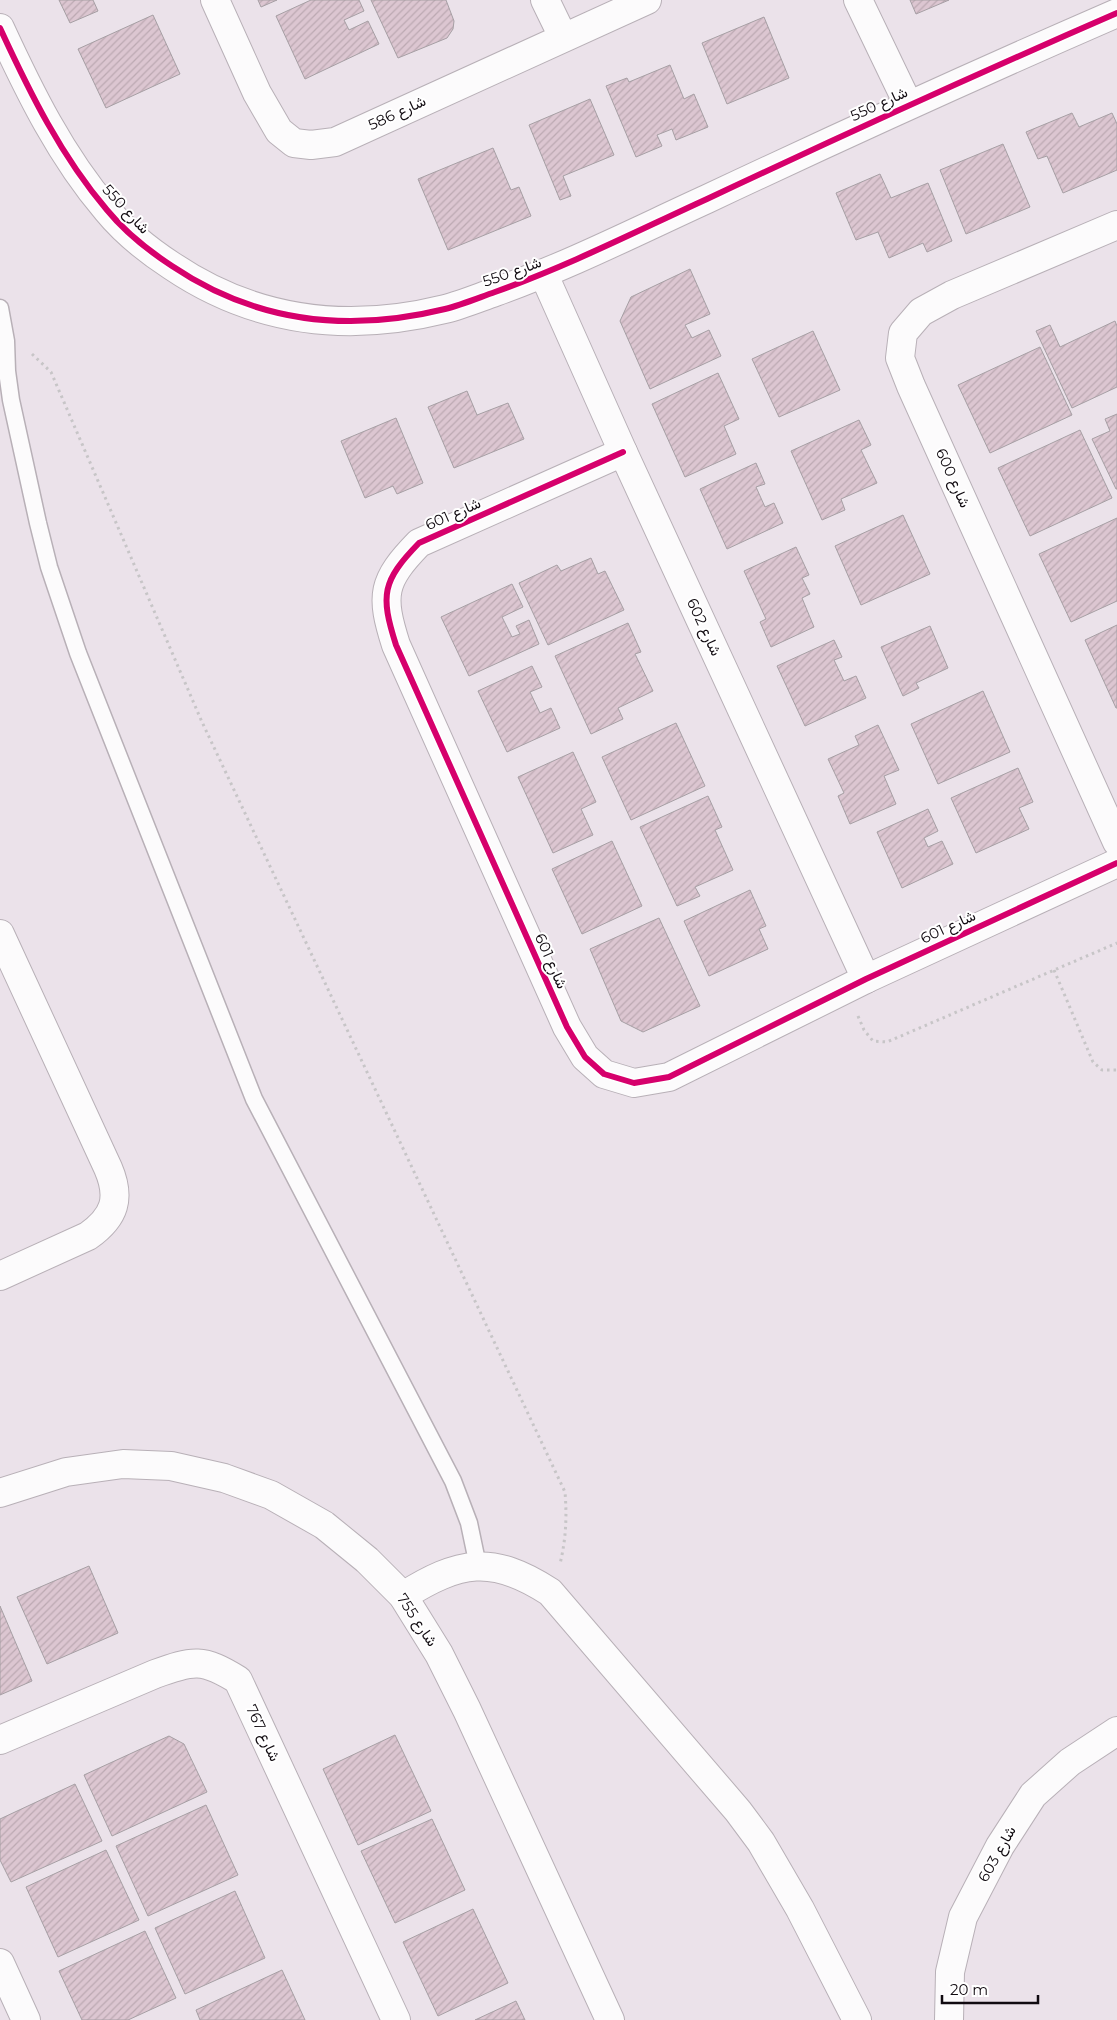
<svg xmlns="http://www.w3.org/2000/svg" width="1117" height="2020" font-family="Montserrat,Vazirmatn,sans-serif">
	<defs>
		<pattern id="building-hatch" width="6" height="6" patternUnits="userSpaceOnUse" patternTransform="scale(1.25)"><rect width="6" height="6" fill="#dcc6d1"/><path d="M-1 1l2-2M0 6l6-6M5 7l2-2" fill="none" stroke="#bca9b2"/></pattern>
	</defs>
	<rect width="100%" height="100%" fill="#ebe2ea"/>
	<g fill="url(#building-hatch)" stroke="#a69fa4">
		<path d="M 59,0 L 93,0 L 98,11 L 70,23 Z"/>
		<path d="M 258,0 L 277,0 L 261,7 Z"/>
		<path d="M 311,0 L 359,0 L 364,11 L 344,20 L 349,30 L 368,21 L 379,44 L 305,79 L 276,16 Z"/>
		<path d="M 371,0 L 446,0 L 454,21 L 453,29 L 447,38 L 398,58 Z"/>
		<path d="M 910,0 L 949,0 L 916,14 Z"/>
		<path d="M 153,15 L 180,74 L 106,108 L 78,49 Z"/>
		<path d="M 764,17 L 789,78 L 727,104 L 702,43 Z"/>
		<path d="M 670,65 L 684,99 L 694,94 L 708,127 L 676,140 L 672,129 L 657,135 L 662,146 L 636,157 L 606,86 L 627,78 L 629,82 Z"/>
		<path d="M 590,99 L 614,155 L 563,176 L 571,196 L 560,200 L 529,125 Z"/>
		<path d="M 1072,113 L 1079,127 L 1112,113 L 1117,124 L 1117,170 L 1063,193 L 1047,156 L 1038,159 L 1026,132 Z"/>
		<path d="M 1003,144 L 1030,207 L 966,234 L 940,170 Z"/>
		<path d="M 493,148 L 511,190 L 519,187 L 531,216 L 448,250 L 418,179 Z"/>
		<path d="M 880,174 L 891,198 L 928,183 L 952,241 L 927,252 L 923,243 L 889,258 L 878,232 L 856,240 L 836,193 Z"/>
		<path d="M 690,269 L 710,314 L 685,325 L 692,338 L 709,330 L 721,356 L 650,389 L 620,321 L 631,297 Z"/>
		<path d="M 1115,321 L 1117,326 L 1117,387 L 1072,408 L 1036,331 L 1050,325 L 1060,347 Z"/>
		<path d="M 813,331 L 840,390 L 779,417 L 752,359 Z"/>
		<path d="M 1040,347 L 1072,415 L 990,453 L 958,385 Z"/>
		<path d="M 718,373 L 739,419 L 724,426 L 736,454 L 685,477 L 652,404 Z"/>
		<path d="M 467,391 L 477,415 L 508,403 L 524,439 L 454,468 L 428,407 Z"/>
		<path d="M 1117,414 L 1117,489 L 1116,489 L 1092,439 L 1110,431 L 1105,419 Z"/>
		<path d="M 396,418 L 423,483 L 397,494 L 393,486 L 365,498 L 341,441 Z"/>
		<path d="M 859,420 L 871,445 L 861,450 L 877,483 L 841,499 L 845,510 L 822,520 L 791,451 Z"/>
		<path d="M 1080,430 L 1112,498 L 1030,536 L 998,468 Z"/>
		<path d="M 756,463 L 765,484 L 756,487 L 765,507 L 774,503 L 783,523 L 727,549 L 700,489 Z"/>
		<path d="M 903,515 L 930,574 L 861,605 L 835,546 Z"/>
		<path d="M 1117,518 L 1117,601 L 1071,622 L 1039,554 Z"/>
		<path d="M 796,547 L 809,575 L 802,578 L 810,594 L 802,598 L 814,627 L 771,647 L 760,622 L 766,619 L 744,571 Z"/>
		<path d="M 591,558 L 598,574 L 605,571 L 624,610 L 548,645 L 519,583 L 557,565 L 561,571 Z"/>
		<path d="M 512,584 L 523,607 L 502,617 L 512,637 L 520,634 L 516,626 L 529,620 L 539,644 L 469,676 L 441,617 Z"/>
		<path d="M 628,623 L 641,652 L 635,654 L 653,691 L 618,708 L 623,719 L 591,734 L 555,656 Z"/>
		<path d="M 1117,625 L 1117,708 L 1116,708 L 1085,640 Z"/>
		<path d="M 930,626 L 948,668 L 916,683 L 919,688 L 903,696 L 881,647 Z"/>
		<path d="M 834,640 L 842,657 L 834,660 L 844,681 L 856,676 L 866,698 L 805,726 L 777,666 Z"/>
		<path d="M 532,666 L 542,687 L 530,692 L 540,713 L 551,708 L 560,728 L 507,752 L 478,691 Z"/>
		<path d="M 983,691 L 1010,752 L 938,784 L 911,724 Z"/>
		<path d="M 676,723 L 705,786 L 631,820 L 602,757 Z"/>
		<path d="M 878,725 L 899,770 L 884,776 L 896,804 L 850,824 L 838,796 L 844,793 L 828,759 L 859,745 L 855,736 Z"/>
		<path d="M 573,752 L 596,802 L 581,809 L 593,835 L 553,853 L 518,777 Z"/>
		<path d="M 1018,768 L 1033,802 L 1019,808 L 1029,829 L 976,853 L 951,798 Z"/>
		<path d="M 708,796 L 722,827 L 715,830 L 733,870 L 695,887 L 700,896 L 677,906 L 640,827 Z"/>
		<path d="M 928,809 L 938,831 L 924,838 L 928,847 L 942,841 L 953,864 L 902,888 L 877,832 Z"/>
		<path d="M 612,841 L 642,906 L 582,934 L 552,869 Z"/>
		<path d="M 750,890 L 766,926 L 759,929 L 768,949 L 709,976 L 684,921 Z"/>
		<path d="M 659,918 L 700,1006 L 643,1032 L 621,1021 L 590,949 Z"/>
		<path d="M 89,1566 L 118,1633 L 47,1664 L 17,1597 Z"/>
		<path d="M 0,1606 L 32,1681 L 0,1695 Z"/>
		<path d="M 395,1735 L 431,1811 L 358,1845 L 323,1769 Z"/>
		<path d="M 169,1736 L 184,1744 L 207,1792 L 112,1836 L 84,1775 Z"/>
		<path d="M 75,1784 L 102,1841 L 11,1882 L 0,1860 L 0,1819 Z"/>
		<path d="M 206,1805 L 238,1875 L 148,1916 L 116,1846 Z"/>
		<path d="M 432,1819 L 465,1890 L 395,1923 L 361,1851 Z"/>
		<path d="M 106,1850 L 139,1920 L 58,1957 L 26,1887 Z"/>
		<path d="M 235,1891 L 265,1958 L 185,1994 L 155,1928 Z"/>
		<path d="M 473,1909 L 508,1983 L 438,2016 L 403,1942 Z"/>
		<path d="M 145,1931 L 176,1998 L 128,2020 L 82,2020 L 59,1971 Z"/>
		<path d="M 282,1970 L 305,2020 L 200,2020 L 196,2010 Z"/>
		<path d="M 516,2001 L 525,2020 L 475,2020 Z"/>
	</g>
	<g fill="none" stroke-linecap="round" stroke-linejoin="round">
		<g stroke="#b8b0b7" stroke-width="19">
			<path id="service" d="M 0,308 L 6,341 L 7,371 L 11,400 L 38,523 L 49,567 L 78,653 L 254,1099 L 453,1481 L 469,1523 L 478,1566"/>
		</g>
		<g stroke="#b8b0b7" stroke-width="30">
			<g id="minor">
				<path d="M 215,0 L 257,93 L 279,131 L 294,143 L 311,145 L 335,142 L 647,0"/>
				<path d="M 545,0 L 563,37"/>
				<path d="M 858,0 L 908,104"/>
				<path d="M 0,28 C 30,93 61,156 107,210 C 125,232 149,251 172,266 C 255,322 348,333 445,309 C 461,305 478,298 495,292 C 568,266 637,231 707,199 C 843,135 979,73 1117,13"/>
				<path d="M 1117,225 L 952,295 L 921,312 L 903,333 L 900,358 L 911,386 L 1117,842"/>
				<path d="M 544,275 L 623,452 L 866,979"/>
				<path d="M 623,452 L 419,543 C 382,581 380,595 396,645 L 567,1027 L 585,1057 L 604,1074 L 634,1083 L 669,1077 L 866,979 L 1117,863"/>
				<path d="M 0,934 L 108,1168 C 121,1198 115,1217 88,1236 L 0,1276"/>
				<path d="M 0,1493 L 66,1472 L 123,1464 L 171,1466 L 224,1478 L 271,1495 L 324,1525 L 367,1560 L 403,1596 L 439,1654 L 467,1710 L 610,2020"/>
				<path d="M 403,1596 C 459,1561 492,1554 550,1592 L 738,1811 L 761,1842 L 800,1909 L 857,2020"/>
				<path d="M 0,1740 L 155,1674 C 193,1660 203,1658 238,1680 L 396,2020"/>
				<path d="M 0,1963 L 26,2020"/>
				<path d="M 949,2020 L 950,1972 L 963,1917 L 1000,1846 L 1033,1795 L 1070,1762 L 1117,1731"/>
			</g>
		</g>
		<g stroke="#c7c5c7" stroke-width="3" stroke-dasharray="2.5 4" stroke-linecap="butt">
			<path d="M 32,354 L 51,372 L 202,722 L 565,1492 C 567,1517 566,1539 560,1564"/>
			<path d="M 1054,970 L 1093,1062 L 1102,1070 L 1117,1070"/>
			<path d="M 858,1016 L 864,1030 L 873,1041 L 887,1042 L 1117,943"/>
		</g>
		<use href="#service" stroke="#fcfbfc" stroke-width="16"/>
		<use href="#minor" stroke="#fcfbfc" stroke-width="28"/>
		<g stroke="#fff" stroke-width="9">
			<g id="cycleway">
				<path d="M 0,28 C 30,93 61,156 107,210 C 125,232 149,251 172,266 C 255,322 348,333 445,309 C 461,305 478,298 495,292 C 568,266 637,231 707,199 C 843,135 979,73 1117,13"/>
				<path d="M 623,452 L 419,543 C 382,581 380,595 396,645 L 567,1027 L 585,1057 L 604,1074 L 634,1083 L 669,1077 L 866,979 L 1117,863"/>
			</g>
		</g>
		<use href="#cycleway" stroke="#d6006c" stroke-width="6"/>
	</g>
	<g text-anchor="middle" stroke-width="4" stroke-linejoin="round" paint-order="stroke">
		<g font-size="15" fill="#100a10" stroke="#fff">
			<text transform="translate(879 104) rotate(-25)" y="5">شارع 550</text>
			<text transform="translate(397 113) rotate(-25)" y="5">شارع 586</text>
			<text transform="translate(126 209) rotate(47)" y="5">شارع 550</text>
			<text transform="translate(512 272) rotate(-20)" y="5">شارع 550</text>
			<text transform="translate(953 478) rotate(66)" y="5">شارع 600</text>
			<text transform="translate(453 514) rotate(-24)" y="5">شارع 601</text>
			<text transform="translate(704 627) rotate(65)" y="5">شارع 602</text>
			<text transform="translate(948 927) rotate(-25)" y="5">شارع 601</text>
			<text transform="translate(551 961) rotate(66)" y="5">شارع 601</text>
			<text transform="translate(417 1620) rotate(56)" y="5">شارع 755</text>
			<text transform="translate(263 1733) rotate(65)" y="5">شارع 767</text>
			<text transform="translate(997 1854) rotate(-61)" y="5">شارع 603</text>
		</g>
	</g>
	<path d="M942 1995v8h96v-8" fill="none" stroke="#100a10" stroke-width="2.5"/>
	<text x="950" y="1995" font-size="15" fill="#100a10" stroke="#ffffff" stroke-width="4" paint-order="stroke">20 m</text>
</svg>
